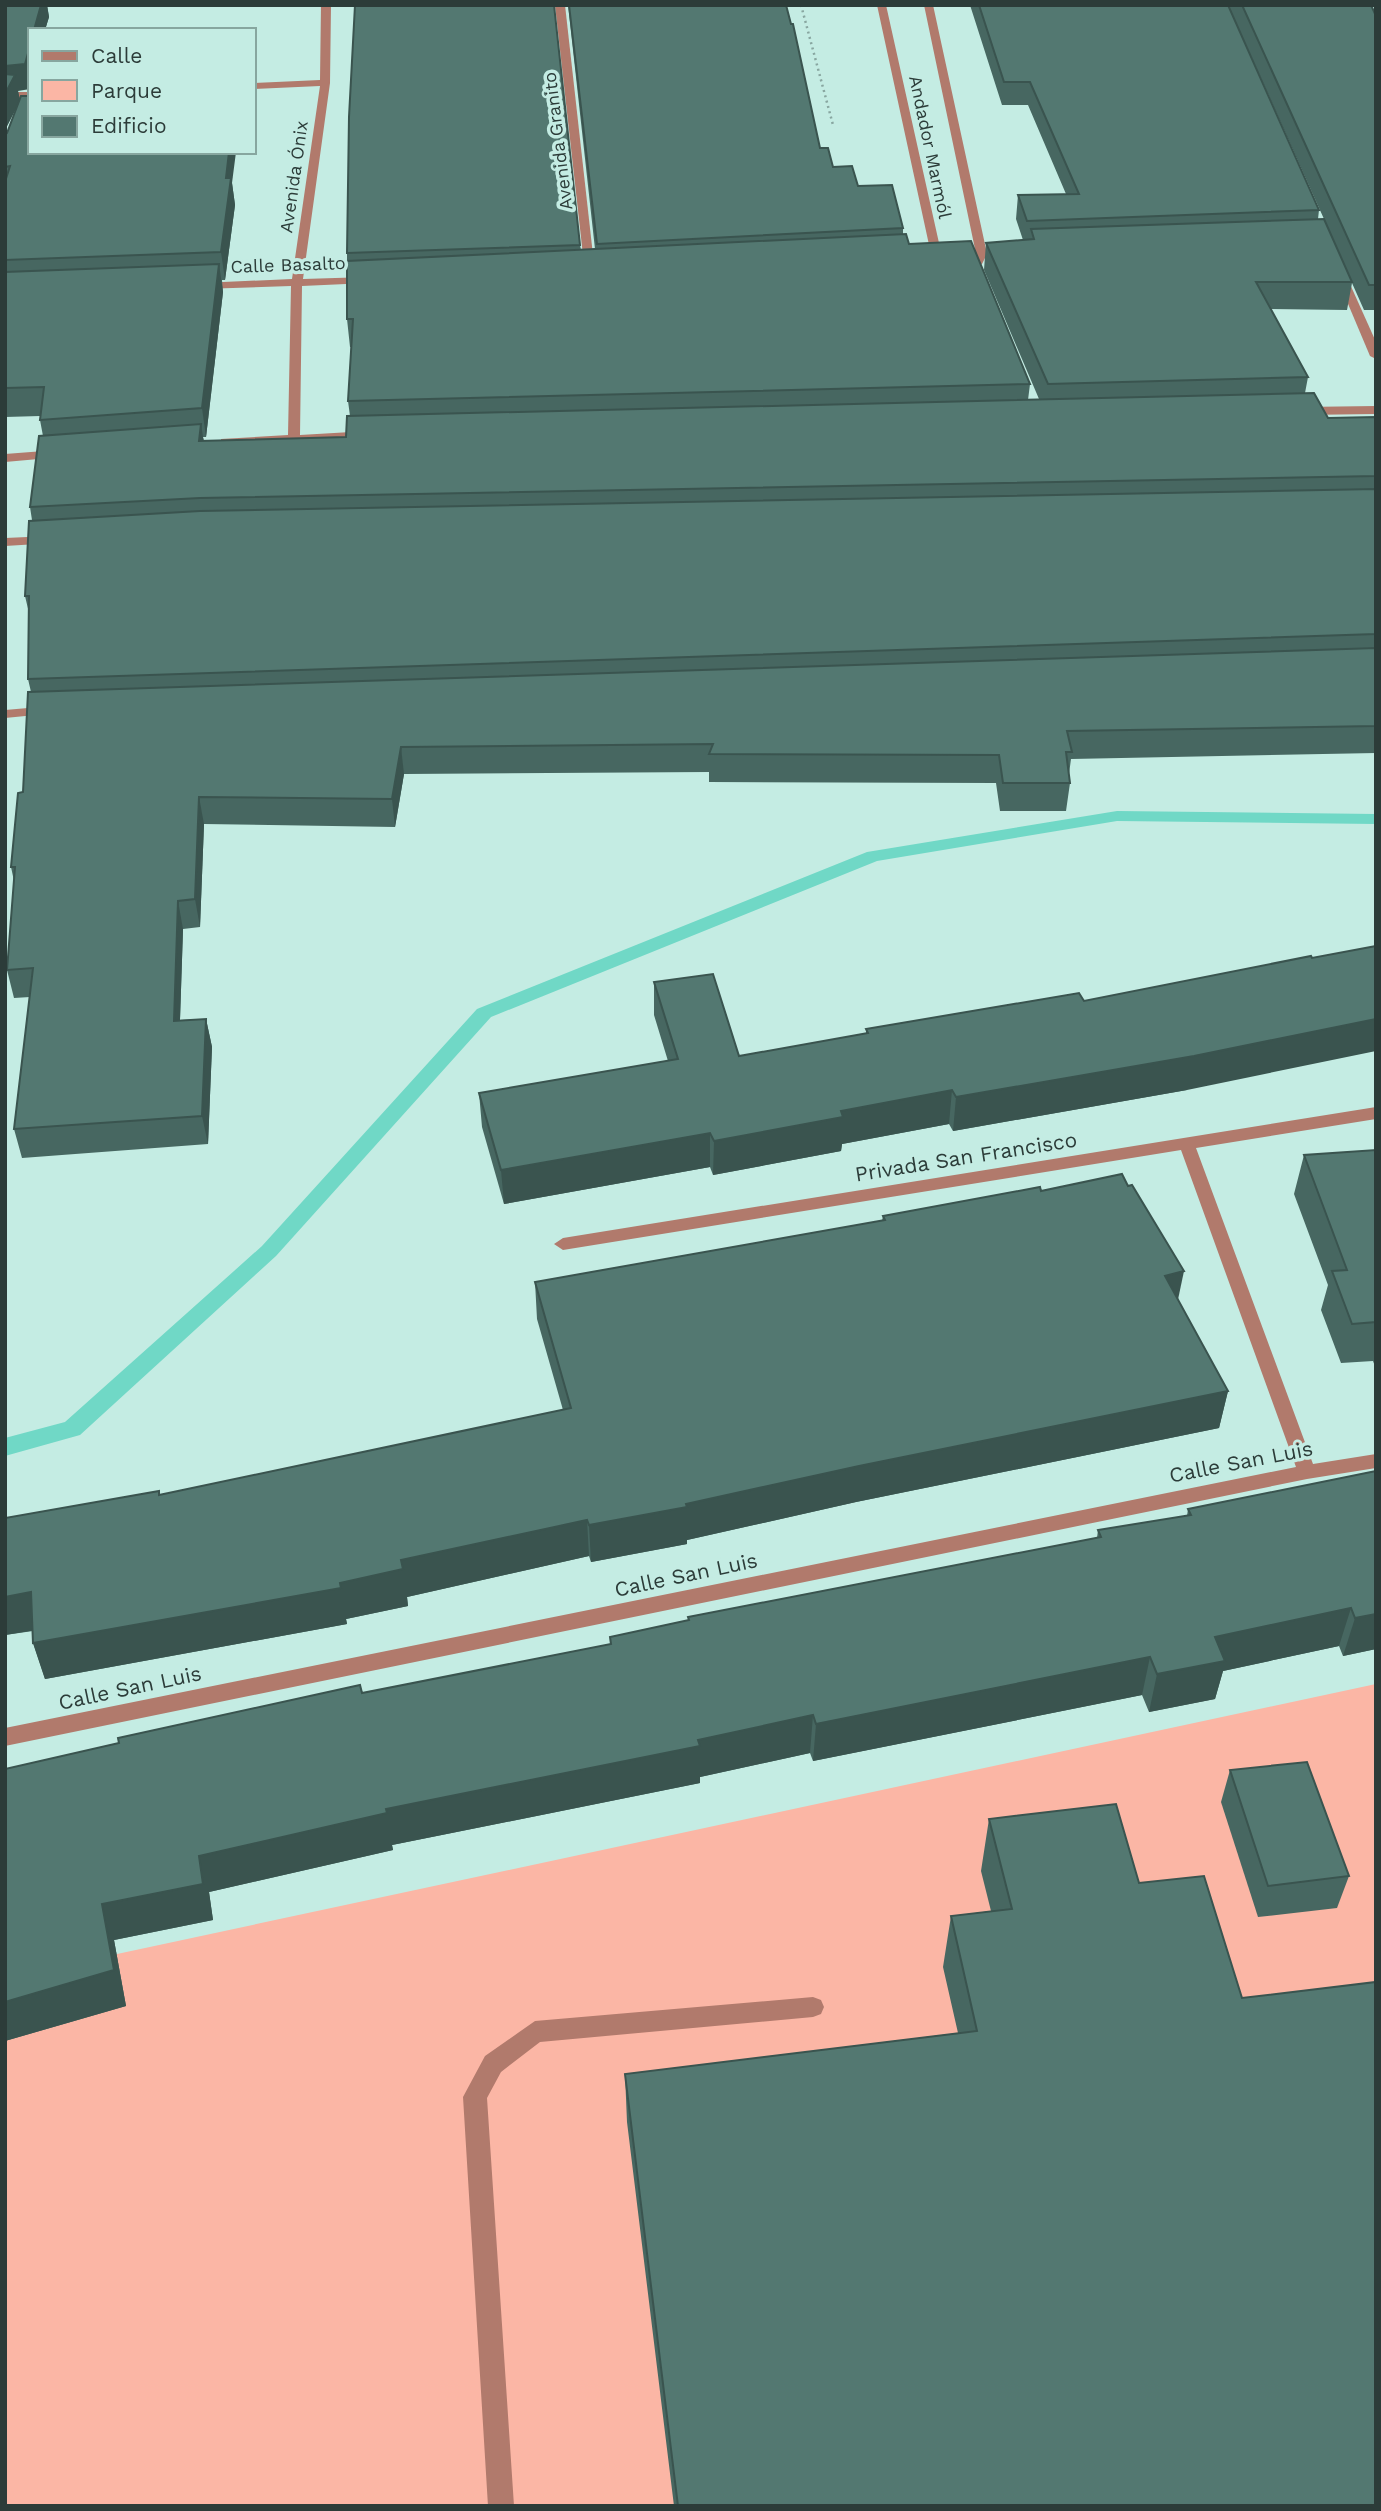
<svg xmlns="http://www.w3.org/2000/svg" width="1381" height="2511" font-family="'Work Sans',sans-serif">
	<rect width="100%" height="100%" fill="#c4ece3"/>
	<path fill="#fbb6a5" d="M 1376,1684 L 1376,2506 L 5,2506 L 5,1978 Z"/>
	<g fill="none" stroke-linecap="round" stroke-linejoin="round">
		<path fill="#70d8c6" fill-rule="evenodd" d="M 1117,811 L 1376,814 L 1376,824 L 1117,821 L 877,861 L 491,1017 L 276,1256 L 80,1435 L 5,1456 L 5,1438 L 65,1422 L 262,1246 L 477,1009 L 867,852 Z"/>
		<path stroke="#88a6a0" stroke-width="2.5" stroke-dasharray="2 3.5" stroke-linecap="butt" d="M 801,5 L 833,125"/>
		<g fill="#b17a6c" fill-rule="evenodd">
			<path d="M 321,5 L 331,5 L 330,83 L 303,279 L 368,277 L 373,280 L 368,283 L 302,286 L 300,435 L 368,431 L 374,435 L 368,439 L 225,446 L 221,445 L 221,439 L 288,435 L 291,286 L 201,289 L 196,286 L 201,283 L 292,279 L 320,86 L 254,89 L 254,83 L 320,80 Z"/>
			<path d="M 555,5 L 565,5 L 595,273 L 590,276 L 585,273 Z"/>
			<path d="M 877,5 L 886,5 L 941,252 L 948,255 L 948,251 L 975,249 L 924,5 L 933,5 L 986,249 L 1008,249 L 1013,252 L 1012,254 L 986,256 L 982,264 L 978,265 L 973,262 L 975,256 L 951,256 L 951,260 L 943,260 L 931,254 Z"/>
			<rect x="5" y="92" width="25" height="6"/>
			<path d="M 1336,271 L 1345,273 L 1376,342 L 1376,359 L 1370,356 L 1335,273 Z"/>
			<path d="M 1376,406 L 1376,414 L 1302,415 L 1296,411 L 1302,407 Z"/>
			<path d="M 57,450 L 63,454 L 61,457 L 5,462 L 5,454 Z"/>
			<path d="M 50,536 L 54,537 L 54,543 L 5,546 L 5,538 Z"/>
			<path d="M 51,706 L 58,710 L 56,713 L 5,718 L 5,710 Z"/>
			<path d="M 1376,1107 L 1376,1119 L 1196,1148 L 1313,1464 L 1376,1454 L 1376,1468 L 1307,1479 L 5,1746 L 5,1728 L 1296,1467 L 1181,1150 L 563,1250 L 554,1244 L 563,1238 Z"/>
			<path d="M 813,1997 L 821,2000 L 824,2007 L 821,2014 L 813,2017 L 540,2042 L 501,2072 L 487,2098 L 514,2506 L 488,2506 L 463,2097 L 485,2056 L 535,2021 Z"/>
		</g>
	</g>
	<g fill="#476761" fill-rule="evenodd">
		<path d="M 5,5 L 47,5 L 49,17 L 45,30 L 30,30 L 18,91 L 20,100 L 232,183 L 235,205 L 225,280 L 222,280 L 223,292 L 206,437 L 203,437 L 204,441 L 346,437 L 350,416 L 348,401 L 351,347 L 350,347 L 347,319 L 347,253 L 580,245 L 581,250 L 595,249 L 568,5 L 786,5 L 820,148 L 833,167 L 858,186 L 903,228 L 903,235 L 909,244 L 1030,384 L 1028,400 L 1039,399 L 984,270 L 986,243 L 1023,240 L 1016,219 L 1018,195 L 1066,194 L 1028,105 L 1002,105 L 970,5 L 1228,5 L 1319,210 L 1318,219 L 1324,219 L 1228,5 L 1371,5 L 1376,16 L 1376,310 L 1364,310 L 1352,283 L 1347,310 L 1271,309 L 1308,377 L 1305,393 L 1328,418 L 1376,417 L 1376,753 L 1071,759 L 1069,774 L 1070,783 L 1066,811 L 1000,811 L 996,783 L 709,782 L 709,772 L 404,774 L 395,827 L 204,824 L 200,927 L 183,929 L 180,1020 L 206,1019 L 212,1047 L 208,1144 L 22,1158 L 14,1129 L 30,997 L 14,998 L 7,970 L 14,881 L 11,867 L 23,792 L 31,692 L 28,679 L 29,613 L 25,596 L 32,520 L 30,507 L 43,436 L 40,420 L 40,416 L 5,417 ZM 19,102 L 7,133 L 5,135 L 5,130 Z"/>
		<path d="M 654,982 L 739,1056 L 866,1034 L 866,1029 L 1084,1001 L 1187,1090 L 953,1131 L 949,1124 L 842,1144 L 841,1151 L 713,1175 L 710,1167 L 504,1204 L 482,1127 L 479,1093 L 668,1061 L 654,1015 Z"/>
		<path d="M 1376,1150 L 1376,1369 L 1373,1361 L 1341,1363 L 1321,1310 L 1328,1285 L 1294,1194 L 1304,1155 Z"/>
		<path d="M 1041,1191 L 1178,1300 L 1228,1391 L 1219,1428 L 856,1502 L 687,1540 L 687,1544 L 591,1562 L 589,1556 L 407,1597 L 408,1606 L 346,1619 L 347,1624 L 45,1679 L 33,1643 L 33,1631 L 5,1635 L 160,1495 L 563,1410 L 537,1319 L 535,1282 L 882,1221 L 883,1216 Z"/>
		<path d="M 1376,1471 L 1376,1649 L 1343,1656 L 1339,1646 L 1223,1671 L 1215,1699 L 1149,1712 L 1142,1695 L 813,1761 L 810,1753 L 700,1777 L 700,1783 L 392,1845 L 393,1850 L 209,1892 L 213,1920 L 114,1940 L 126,2006 L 5,2041 L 5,1769 L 362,1693 L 610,1644 L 610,1637 L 688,1620 L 688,1617 L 1097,1538 L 1098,1530 L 1187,1516 L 1188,1509 Z"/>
		<path d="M 1230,1770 L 1349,1876 L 1337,1908 L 1258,1917 L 1221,1802 Z"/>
		<path d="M 989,1819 L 1139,1883 L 1376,2506 L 674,2506 L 627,2122 L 625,2074 L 958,2033 L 943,1967 L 951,1916 L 991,1911 L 981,1871 Z"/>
	</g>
	<g fill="#3a544f">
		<path d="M 41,5 L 47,5 L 49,17 L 45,30 L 34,30 Z"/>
		<path d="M 30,46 L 30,89 L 18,91 L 20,101 L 5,130 L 5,135 L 5,66 Z"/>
		<path d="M 229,152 L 236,152 L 232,183 L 235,205 L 225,280 L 221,252 L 226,178 Z"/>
		<path d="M 219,264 L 223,292 L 206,437 L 202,408 Z"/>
		<path d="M 201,424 L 205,450 L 199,441 Z"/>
		<path d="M 401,747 L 404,774 L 395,827 L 392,799 Z"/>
		<path d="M 199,797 L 204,824 L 200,927 L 195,899 Z"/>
		<path d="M 178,901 L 183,929 L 179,1049 L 174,1021 Z"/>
		<path d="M 206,1019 L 212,1047 L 208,1144 L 202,1116 Z"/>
		<path d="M 1376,1019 L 1376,1051 L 1187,1090 L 953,1131 L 956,1097 Z"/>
		<path d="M 952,1090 L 949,1124 L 842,1144 L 841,1151 L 713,1175 L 714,1141 L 841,1111 Z"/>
		<path d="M 710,1133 L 710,1167 L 504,1204 L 501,1170 Z"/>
		<path d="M 1184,1271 L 1176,1309 L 1165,1276 Z"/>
		<path d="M 1228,1391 L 1219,1428 L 856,1502 L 687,1540 L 687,1544 L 591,1562 L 589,1525 L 859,1466 Z"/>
		<path d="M 587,1520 L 589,1556 L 407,1597 L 408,1606 L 346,1619 L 347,1624 L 45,1679 L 33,1643 L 340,1583 L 401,1560 Z"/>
		<path d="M 31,1592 L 42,1629 L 5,1635 L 5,1597 Z"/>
		<path d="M 1351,1608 L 1339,1646 L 1223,1671 L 1215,1699 L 1149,1712 L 1157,1674 L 1215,1637 Z"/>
		<path d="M 1376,1614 L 1376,1649 L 1343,1656 L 1355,1618 Z"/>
		<path d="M 1150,1657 L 1142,1695 L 813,1761 L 816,1724 Z"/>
		<path d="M 813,1715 L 810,1753 L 700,1777 L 700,1783 L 392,1845 L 393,1850 L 209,1892 L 213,1920 L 114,1940 L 126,2006 L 5,2041 L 5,2002 L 102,1904 L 199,1856 L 386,1809 Z"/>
	</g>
	<g fill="#537871" stroke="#3a544f" stroke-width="2">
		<path d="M 5,5 L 41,5 L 34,30 L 30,30 L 30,46 L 25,64 L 5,66 Z"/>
		<path d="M 355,5 L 554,5 L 580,245 L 347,253 L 349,117 Z"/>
		<path d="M 569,5 L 786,5 L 791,24 L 793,24 L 820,148 L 828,148 L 833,167 L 852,166 L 858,186 L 892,185 L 903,228 L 597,244 Z"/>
		<path d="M 979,5 L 1228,5 L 1319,210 L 1027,221 L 1018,195 L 1079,194 L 1030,82 L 1004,82 Z"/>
		<path d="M 1242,5 L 1371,5 L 1376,16 L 1376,285 L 1369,285 Z"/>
		<path d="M 5,74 L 15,75 L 5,94 Z"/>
		<path d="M 21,96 L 30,96 L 30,152 L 229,152 L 226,178 L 231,178 L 221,252 L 5,260 L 5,182 L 10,166 L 5,167 L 5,135 L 7,133 Z"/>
		<path d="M 1324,219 L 1352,282 L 1256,282 L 1308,377 L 1048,384 L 986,243 L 1034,239 L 1031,229 Z"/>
		<path d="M 906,234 L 909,244 L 971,241 L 1030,384 L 348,401 L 353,319 L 347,319 L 347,261 Z"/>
		<path d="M 219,264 L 202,408 L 40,420 L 44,387 L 5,388 L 5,272 Z"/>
		<path d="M 1314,393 L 1328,418 L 1376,417 L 1376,476 L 200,498 L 30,507 L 39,436 L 201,424 L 199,441 L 346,437 L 347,416 Z"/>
		<path d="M 1376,489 L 1376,634 L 28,679 L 29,596 L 25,596 L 29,521 L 200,511 Z"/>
		<path d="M 1376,648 L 1376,726 L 1067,731 L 1072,752 L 1066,752 L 1070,783 L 1003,783 L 999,755 L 709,754 L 713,744 L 401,747 L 392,799 L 199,797 L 195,899 L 178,901 L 174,1021 L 206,1019 L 202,1116 L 14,1129 L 33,968 L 7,970 L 15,867 L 11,867 L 18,793 L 23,792 L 28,692 Z"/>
		<path d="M 1376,946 L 1376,1019 L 1194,1056 L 956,1097 L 952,1090 L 841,1111 L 843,1117 L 714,1141 L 710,1133 L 501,1170 L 479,1093 L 678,1059 L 654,982 L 713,974 L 739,1056 L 868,1033 L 866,1029 L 1079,993 L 1084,1001 L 1311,956 L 1312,958 Z"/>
		<path d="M 1376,1150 L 1376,1322 L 1352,1324 L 1332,1271 L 1347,1270 L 1304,1155 Z"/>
		<path d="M 1122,1174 L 1128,1186 L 1132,1185 L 1184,1271 L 1165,1276 L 1228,1391 L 859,1466 L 686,1504 L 687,1507 L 589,1525 L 587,1520 L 401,1560 L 403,1569 L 340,1583 L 341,1588 L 33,1643 L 31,1592 L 5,1597 L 5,1518 L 159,1491 L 159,1495 L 571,1408 L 535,1282 L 885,1220 L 883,1216 L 1040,1187 L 1041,1191 Z"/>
		<path d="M 1376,1471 L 1376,1614 L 1355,1618 L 1351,1608 L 1215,1637 L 1225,1661 L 1157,1674 L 1150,1657 L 816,1724 L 813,1715 L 698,1740 L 700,1746 L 386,1809 L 387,1813 L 199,1856 L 203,1884 L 102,1904 L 114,1970 L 5,2002 L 5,1769 L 119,1743 L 118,1738 L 360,1685 L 362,1693 L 611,1644 L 610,1637 L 689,1620 L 688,1617 L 1101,1537 L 1098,1530 L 1191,1515 L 1188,1509 Z"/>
		<path d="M 1307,1762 L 1349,1876 L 1268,1886 L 1230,1770 Z"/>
		<path d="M 1116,1804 L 1139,1883 L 1204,1876 L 1242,1998 L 1376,1982 L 1376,2506 L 678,2506 L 625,2074 L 977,2031 L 951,1916 L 1012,1909 L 989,1819 Z"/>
	</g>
	<g text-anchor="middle" stroke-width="7" stroke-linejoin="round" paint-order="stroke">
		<g font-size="18" fill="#2c3c39" stroke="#c4ece3">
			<text transform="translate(558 141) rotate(-97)" y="6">Avenida Granito</text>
			<text transform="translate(930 147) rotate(78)" y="6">Andador Marmól</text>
			<text transform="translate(294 177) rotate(-82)" y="6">Avenida Ónix</text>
			<text transform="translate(288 265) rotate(-2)" y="6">Calle Basalto</text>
		</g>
		<g font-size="21" fill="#2c3c39" stroke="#c4ece3">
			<text transform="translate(966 1157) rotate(-9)" y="7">Privada San Francisco</text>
			<text transform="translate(1241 1462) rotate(-11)" y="7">Calle San Luis</text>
			<text transform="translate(686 1575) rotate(-12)" y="7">Calle San Luis</text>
			<text transform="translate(130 1688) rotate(-12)" y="7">Calle San Luis</text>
		</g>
	</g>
	<rect width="1381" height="2511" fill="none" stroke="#2c3c39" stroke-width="14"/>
	<rect x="28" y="28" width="228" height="126" fill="#c4ece3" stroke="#87a69f" stroke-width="2"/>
	<rect x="42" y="51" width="35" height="10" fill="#b17a6c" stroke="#87a69f" stroke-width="2"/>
	<text x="91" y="63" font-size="21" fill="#2c3c39">Calle</text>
	<rect x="42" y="80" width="35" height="21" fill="#fbb6a5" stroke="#87a69f" stroke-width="2"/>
	<text x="91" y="98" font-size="21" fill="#2c3c39">Parque</text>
	<rect x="42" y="116" width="35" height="21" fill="#537871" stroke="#87a69f" stroke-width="2"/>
	<text x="91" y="133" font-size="21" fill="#2c3c39">Edificio</text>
</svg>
